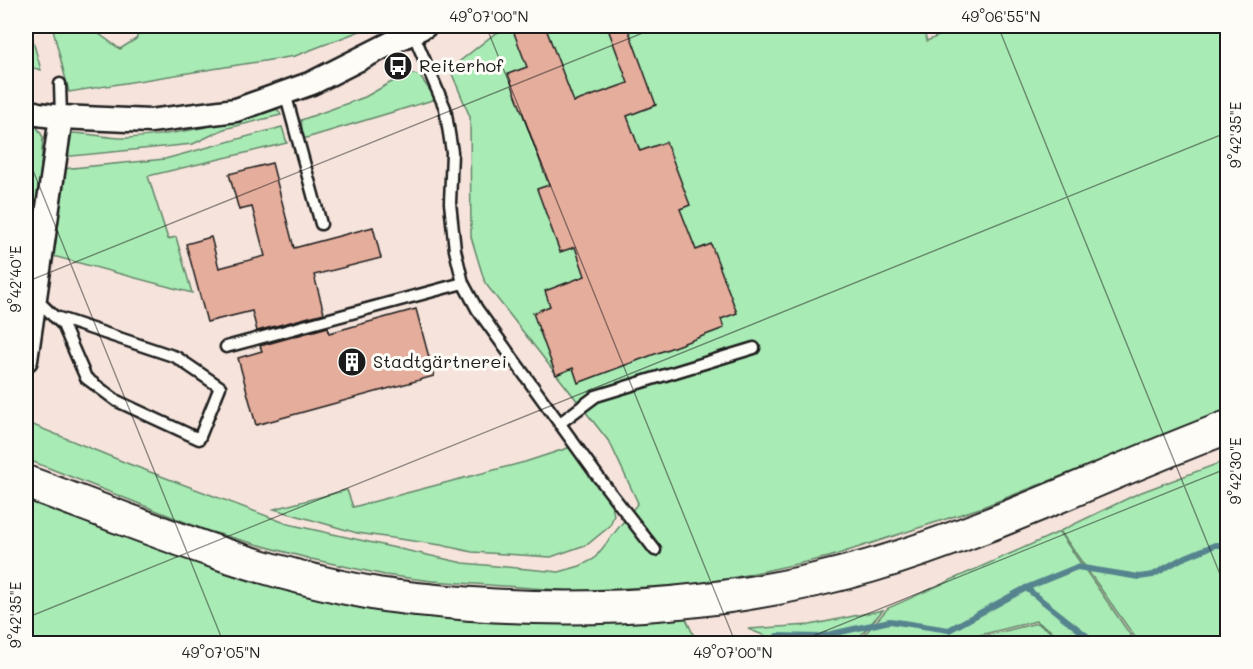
<svg xmlns="http://www.w3.org/2000/svg" width="1253" height="669" font-family="Mali,sans-serif">
	<rect width="100%" height="100%" fill="#f6e4dc"/>
	<filter id="ink" filterUnits="userSpaceOnUse"><feTurbulence type="fractalNoise" baseFrequency=".0167" numOctaves="2"/><feDisplacementMap in="SourceGraphic" scale="12" xChannelSelector="R" yChannelSelector="G"/><feConvolveMatrix kernelMatrix="1 2 1 2 8 2 1 2 1" color-interpolation-filters="sRGB"/></filter>
	<g filter="url(#ink)">
		<g fill="#a9ebb5" stroke="#628468" stroke-width="1.5">
			<path d="M 26,26 L 29,26 L 41,70 L 26,66 Z"/>
			<path d="M 52,26 L 88,26 L 120,49 L 136,39 L 142,26 L 214,26 L 218,28 L 235,28 L 237,26 L 373,26 L 295,56 L 69,92 Z"/>
			<path d="M 510,26 L 922,26 L 927,41 L 961,26 L 1227,26 L 1227,411 L 980,508 L 829,557 L 727,579 L 686,585 L 574,591 L 432,581 L 385,575 L 311,559 L 208,531 L 26,459 L 26,422 L 129,464 L 288,524 L 463,563 L 559,572 L 580,566 L 594,559 L 638,503 L 610,443 L 485,283 L 471,237 L 470,117 L 450,69 L 493,35 Z"/>
			<path d="M 412,74 L 419,75 L 436,99 L 303,139 L 301,120 L 365,97 L 397,79 Z"/>
			<path d="M 277,109 L 281,115 L 224,129 L 193,144 L 62,157 L 68,133 C 88,132 108,139 128,138 C 179,135 228,123 277,109 Z"/>
			<path d="M 26,124 L 37,127 L 43,137 L 40,179 L 26,268 Z"/>
			<path d="M 282,127 L 287,143 L 148,176 L 168,239 L 176,237 L 192,293 L 49,255 L 62,169 L 165,159 Z"/>
			<path d="M 571,447 L 612,506 L 614,515 L 610,526 L 588,544 L 551,557 L 472,552 L 441,545 L 357,533 L 274,509 L 347,490 L 353,507 L 525,462 Z"/>
			<path d="M 1227,460 L 1227,643 L 1139,643 L 1060,531 L 1139,493 Z"/>
			<path d="M 26,493 L 107,531 L 220,566 L 683,612 L 697,643 L 26,644 Z"/>
			<path d="M 1059,532 L 1136,643 L 1070,643 L 1036,621 L 960,640 L 891,640 L 888,643 L 857,643 L 888,608 Z"/>
			<path d="M 883,610 L 854,643 L 783,643 L 748,629 L 810,625 Z"/>
			<path d="M 1037,623 L 1068,643 L 889,643 L 891,642 L 961,642 Z"/>
		</g>
		<g fill="none" stroke-linecap="round" stroke-linejoin="round">
			<g stroke="#56848e" stroke-width="6">
				<path d="M 1026,588 L 1097,644"/>
				<path d="M 777,636 L 818,637 L 890,621 L 949,630 L 1026,588 L 1077,567 L 1139,577 L 1153,575 L 1181,559 L 1215,545 L 1228,545"/>
			</g>
		</g>
		<g fill="#e5ad9c" stroke="#1c1c1c" stroke-width="1.5">
			<path d="M 534,26 L 545,26 L 574,102 L 628,83 L 607,26 L 627,26 L 656,105 L 627,116 L 640,151 L 666,142 L 690,205 L 680,209 L 696,250 L 711,244 L 737,313 L 721,319 L 724,328 L 578,383 L 573,368 L 556,375 L 533,313 L 550,306 L 545,291 L 585,276 L 575,247 L 560,252 L 537,189 L 549,185 L 508,74 L 527,67 L 514,33 Z"/>
			<path d="M 272,163 L 294,248 L 373,227 L 381,258 L 314,275 L 324,313 L 257,331 L 252,311 L 207,322 L 186,244 L 211,237 L 219,268 L 265,256 L 252,207 L 239,210 L 229,174 Z"/>
			<path d="M 416,309 L 434,376 L 256,425 L 238,358 L 262,351 L 260,346 L 328,327 L 329,333 Z"/>
		</g>
		<g fill="none" stroke-linecap="round" stroke-linejoin="round">
			<g stroke="#1c1c1c" stroke-width="15">
				<g id="service">
					<path d="M 413,33 L 445,108 L 452,152 L 450,203 L 455,250 L 463,283 L 477,309 L 599,478 L 655,550"/>
					<path d="M 60,84 L 61,117"/>
					<path d="M 285,93 L 321,224"/>
					<path d="M 35,298 L 63,325 L 86,378 L 117,401 L 199,439 L 220,387 L 176,357 L 53,316"/>
					<path d="M 226,347 L 463,283"/>
					<path d="M 560,423 L 596,396 L 754,348"/>
				</g>
			</g>
			<g stroke="#1c1c1c" stroke-width="27">
				<g id="minor">
					<path d="M 26,110 L 38,114 L 61,117 L 150,121 L 236,110 L 312,83 L 425,26"/>
					<path d="M 26,360 L 61,117"/>
				</g>
			</g>
			<g stroke="#1c1c1c" stroke-width="36">
				<path id="secondary" d="M 26,482 C 139,524 252,572 372,593 C 405,599 439,601 472,604 C 606,614 741,603 870,566 C 993,530 1108,472 1228,427"/>
			</g>
			<use href="#service" stroke="#fdfcf7" stroke-width="10"/>
			<use href="#minor" stroke="#fdfcf7" stroke-width="22"/>
			<use href="#secondary" stroke="#fdfcf7" stroke-width="32"/>
		</g>
	</g>
	<path fill="none" stroke="#1c1c1c" stroke-width="1.5" stroke-opacity="0.45" d="M 486,26 L 736,644M 998,26 L 1228,594M 26,153 L 224,644M 26,282 L 660,26M 26,618 L 1228,132M 793,644 L 1228,468"/>
	<defs>
		<g id="bus-disc" transform="scale(1.5)"><circle r="9.5" fill="#1c1c1c" stroke="#fdfcf7"/><path d="M-5-6H5V4H4V6H2V4H-2V6H-4V4H-5ZM-3.5-4V0h7V-4ZM-3.5 1.2v1.5H-2V1.2ZM2 1.2v1.5H3.5V1.2Z" fill="#fff"/></g>
		<g id="building-disc" transform="scale(1.5)"><circle r="9.5" fill="#1c1c1c" stroke="#fdfcf7"/><path d="M-4-6H4V6H1V3H-1V6H-4ZM-2.5-4.3h1.7v1.8h-1.7ZM.8-4.3h1.7v1.8H.8ZM-2.5-1h1.7V.8h-1.7ZM.8-1h1.7V.8H.8Z" fill="#fff"/></g>
	</defs>
	<g fill-rule="evenodd">
		<use href="#bus-disc" x="398" y="66"/>
		<use href="#building-disc" x="352" y="362"/>
	</g>
	<g text-anchor="middle" stroke-width="6" stroke-linejoin="round" paint-order="stroke">
		<g font-size="18" fill="#1c1c1c" stroke="#fdfcf7" text-anchor="start">
			<text x="419" y="72">Reiterhof</text>
			<text x="373" y="368">Stadtgärtnerei</text>
		</g>
	</g>
	<rect width="1253" height="669" fill="none" stroke="#fdfcf7" stroke-width="66"/>
	<rect x="33" y="33" width="1187" height="603" fill="none" stroke="#1c1c1c" stroke-width="2"/>
	<g font-size="15" text-anchor="middle" fill="#1c1c1c">
		<text x="489" y="22">49°07'00"N</text>
		<text x="1001" y="22">49°06'55"N</text>
		<text transform="translate(1236 135) rotate(-90)" y="5">9°42'35"E</text>
		<text transform="translate(16 279) rotate(-90)" y="5">9°42'40"E</text>
		<text transform="translate(1236 471) rotate(-90)" y="5">9°42'30"E</text>
		<text transform="translate(16 615) rotate(-90)" y="5">9°42'35"E</text>
		<text x="221" y="658">49°07'05"N</text>
		<text x="733" y="658">49°07'00"N</text>
	</g>
</svg>
